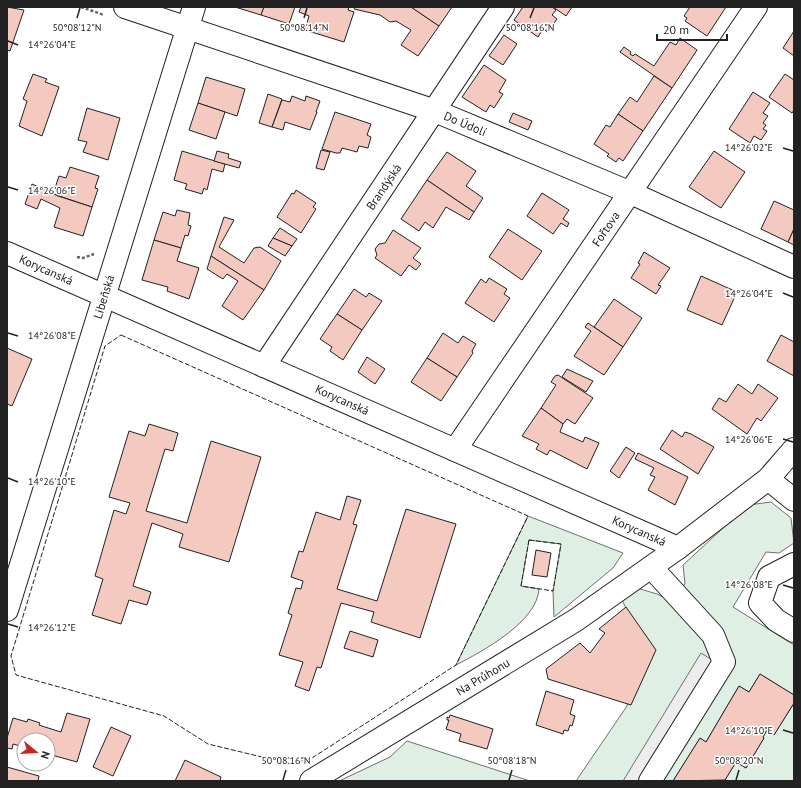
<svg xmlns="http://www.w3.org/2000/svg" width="801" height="788" font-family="'PT Sans',sans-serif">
	<rect width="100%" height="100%" fill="#fff"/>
	<g fill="#e0efe3" stroke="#6f6f6f">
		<path d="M 771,502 L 791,518 L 794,543 L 779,553 L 766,552 L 733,607 L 794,645 L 794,695 L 760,674 L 749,692 L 739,686 L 706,742 L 700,738 L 673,781 L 576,781 L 627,706 L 643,643 L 621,598 L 637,588 L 657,594 L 667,599 L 685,584 L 683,565 L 748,505 Z"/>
		<path d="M 528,516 L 623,553 L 613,568 L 554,617 L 553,591 L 561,544 L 529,540 L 521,586 L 539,589 C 537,622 483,651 456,665 Z"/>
		<path d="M 794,703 L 794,781 L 723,781 L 725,780 L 736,762 L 746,768 L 764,738 L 763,737 L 767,730 L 774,735 Z"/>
		<path d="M 407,741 L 530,781 L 339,781 L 390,757 Z"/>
	</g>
	<path fill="#ededed" stroke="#6f6f6f" d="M 701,653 L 717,663 L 643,781 L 623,781 Z"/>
	<g fill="#f3c9c0" stroke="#222">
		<path d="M 7,7 L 24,10 L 10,51 L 7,50 Z"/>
		<path d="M 235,7 L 264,7 L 261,15 Z"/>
		<path d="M 264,7 L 295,7 L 289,24 L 261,15 Z"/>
		<path d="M 301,7 L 349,7 L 348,10 L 354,12 L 344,42 L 305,30 L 309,16 L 299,12 Z"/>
		<path d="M 355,7 L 411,7 L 439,26 L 418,56 L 401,45 L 411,30 L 396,21 L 390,22 L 380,15 L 354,9 Z"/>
		<path d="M 411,7 L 452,7 L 439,26 Z"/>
		<path d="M 523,7 L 552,7 L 556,10 L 552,15 L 557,19 L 548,32 L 543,29 L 538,37 L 514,20 Z"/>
		<path d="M 553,7 L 572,7 L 566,16 Z"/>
		<path d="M 690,7 L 726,7 L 707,36 L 685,21 L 687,18 L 684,16 Z"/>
		<path d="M 794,31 L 794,56 L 783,48 Z"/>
		<path d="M 504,35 L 517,44 L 503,65 L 489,56 Z"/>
		<path d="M 680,38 L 697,50 L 672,88 L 620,52 L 624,47 L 631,52 L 630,54 L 633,56 L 635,54 L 654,66 L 670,42 L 676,45 Z"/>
		<path d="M 484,65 L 506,80 L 499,92 L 503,94 L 494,108 L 490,105 L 486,112 L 462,97 Z"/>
		<path d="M 33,74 L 47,79 L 45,82 L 59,87 L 42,136 L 19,126 L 27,101 L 23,99 Z"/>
		<path d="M 785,74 L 794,80 L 794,110 L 792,113 L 769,97 Z"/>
		<path d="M 654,76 L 672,88 L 643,131 L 618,114 L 630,97 L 637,102 Z"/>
		<path d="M 206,77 L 245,89 L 237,116 L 198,103 Z"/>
		<path d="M 753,92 L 770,103 L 763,113 L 768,116 L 763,123 L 766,125 L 763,129 L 767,131 L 761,140 L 754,136 L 750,143 L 729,129 Z"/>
		<path d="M 268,94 L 282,99 L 272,127 L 259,123 Z"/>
		<path d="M 292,96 L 305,101 L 306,96 L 320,101 L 316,112 L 317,112 L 310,130 L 285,122 L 283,130 L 272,127 L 282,100 L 290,102 Z"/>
		<path d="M 198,103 L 225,112 L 216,139 L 189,130 Z"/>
		<path d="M 87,108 L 120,118 L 108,160 L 83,152 L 87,142 L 78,140 Z"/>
		<path d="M 335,112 L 371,124 L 367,135 L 371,137 L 368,148 L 359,146 L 357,152 L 342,148 L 340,153 L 336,153 L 322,149 Z"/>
		<path d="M 513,113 L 532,121 L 528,130 L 509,122 Z"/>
		<path d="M 618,114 L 643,131 L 623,161 L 619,158 L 616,162 L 607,156 L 609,154 L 594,144 L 606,125 L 610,127 Z"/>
		<path d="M 321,150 L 330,152 L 324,170 L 316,168 Z"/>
		<path d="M 182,151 L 225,164 L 223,172 L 212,169 L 207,190 L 204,188 L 202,194 L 185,189 L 187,184 L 174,180 Z"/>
		<path d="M 217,151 L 229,154 L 228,158 L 241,162 L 239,168 L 214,161 Z"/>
		<path d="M 714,151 L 745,172 L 721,208 L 689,187 Z"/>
		<path d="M 447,152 L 476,171 L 466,186 L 483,198 L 474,212 L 427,180 Z"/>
		<path d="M 70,167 L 99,176 L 95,188 L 98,189 L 92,207 L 53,194 L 59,176 L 66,178 Z"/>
		<path d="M 427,180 L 474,212 L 469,220 L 446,207 L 433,228 L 425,222 L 419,231 L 401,219 Z"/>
		<path d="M 32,184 L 58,196 L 92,207 L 83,236 L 54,227 L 60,208 L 41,199 L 37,209 L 25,204 Z"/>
		<path d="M 296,190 L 316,203 L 313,207 L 316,209 L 301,233 L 277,217 L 292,193 L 294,194 Z"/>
		<path d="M 542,193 L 569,210 L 563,219 L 569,223 L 567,227 L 561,223 L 553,234 L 527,216 Z"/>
		<path d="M 774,201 L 794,210 L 794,229 L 788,242 L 761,229 Z"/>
		<path d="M 177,210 L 190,213 L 188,225 L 191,226 L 188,236 L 185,235 L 181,248 L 154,240 L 163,212 L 175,216 Z"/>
		<path d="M 224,217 L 234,220 L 219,247 L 244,263 L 254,248 L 260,247 L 281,261 L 264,290 L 211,256 Z"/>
		<path d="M 280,228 L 297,239 L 292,246 L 273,238 Z"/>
		<path d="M 508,229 L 542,251 L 522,280 L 489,257 Z"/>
		<path d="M 794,229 L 794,245 L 788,242 Z"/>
		<path d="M 393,230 L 421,248 L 413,258 L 421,264 L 416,270 L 409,265 L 401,276 L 375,258 L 377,255 L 375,249 L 379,244 L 385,243 Z"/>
		<path d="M 273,238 L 292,246 L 285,256 L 268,246 Z"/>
		<path d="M 154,240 L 181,248 L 177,261 L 199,268 L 189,299 L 167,291 L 168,287 L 142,280 Z"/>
		<path d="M 644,252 L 670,268 L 658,285 L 661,286 L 656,294 L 631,278 L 640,264 L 638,263 Z"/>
		<path d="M 211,256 L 264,290 L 243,320 L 222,306 L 238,281 L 227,274 L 223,279 L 207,269 Z"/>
		<path d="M 701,276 L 737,292 L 722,325 L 687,310 Z"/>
		<path d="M 489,278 L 507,289 L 504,294 L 510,298 L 494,322 L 465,303 L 481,279 L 486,283 Z"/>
		<path d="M 354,289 L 366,297 L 369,293 L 382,301 L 362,330 L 337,314 Z"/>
		<path d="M 614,299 L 642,318 L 623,347 L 594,327 Z"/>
		<path d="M 337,314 L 362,330 L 343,360 L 330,351 L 332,347 L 320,339 Z"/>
		<path d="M 588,323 L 623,347 L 604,375 L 574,356 L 591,331 L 585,327 Z"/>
		<path d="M 443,333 L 458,343 L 463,336 L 476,344 L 472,351 L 473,353 L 457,377 L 427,358 Z"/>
		<path d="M 781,335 L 794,342 L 794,376 L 767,361 Z"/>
		<path d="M 7,348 L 32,359 L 12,406 L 7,404 Z"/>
		<path d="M 367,357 L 385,369 L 375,384 L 358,372 Z"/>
		<path d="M 427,358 L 457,377 L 441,401 L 411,382 Z"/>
		<path d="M 567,369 L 593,381 L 586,392 L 562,377 Z"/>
		<path d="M 558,375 L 593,398 L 575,424 L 567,419 L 563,424 L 541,408 L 556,385 L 551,382 L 555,376 Z"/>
		<path d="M 738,384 L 752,394 L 758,384 L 778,398 L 761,421 L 757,418 L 747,434 L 712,409 L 719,398 L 726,402 Z"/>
		<path d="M 541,408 L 563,424 L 560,432 L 583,442 L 585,437 L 599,443 L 587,469 L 550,450 L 547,455 L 536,449 L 539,444 L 522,436 Z"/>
		<path d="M 149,424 L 178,433 L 173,451 L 165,449 L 146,511 L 187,523 L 211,441 L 261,457 L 229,562 L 179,547 L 183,534 L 152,523 L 133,586 L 151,592 L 147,605 L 129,600 L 121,624 L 92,615 L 103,579 L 95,576 L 114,510 L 126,514 L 130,503 L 109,497 L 129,431 L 145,436 Z"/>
		<path d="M 672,430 L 682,437 L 685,432 L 691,434 L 714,447 L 698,474 L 660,449 Z"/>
		<path d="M 626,447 L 635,453 L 619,478 L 610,471 Z"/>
		<path d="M 638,453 L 688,477 L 675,505 L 648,490 L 655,477 L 650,475 L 654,468 L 635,459 Z"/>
		<path d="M 347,496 L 361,500 L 353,524 L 357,525 L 337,589 L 377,601 L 406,509 L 456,524 L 420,638 L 371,622 L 374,612 L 341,603 L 321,668 L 317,667 L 309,691 L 295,686 L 303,662 L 279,655 L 292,615 L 288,613 L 296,588 L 301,589 L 303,581 L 291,577 L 299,551 L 303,552 L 316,512 L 340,520 Z"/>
		<path d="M 536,550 L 551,553 L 547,577 L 532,575 Z"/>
		<path d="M 626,607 L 656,650 L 631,705 L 548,679 L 546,669 L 580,643 L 590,653 L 605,633 L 599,629 Z"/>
		<path d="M 350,631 L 378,640 L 373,657 L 344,648 Z"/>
		<path d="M 760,674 L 794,695 L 794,703 L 774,735 L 767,730 L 763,737 L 764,738 L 746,768 L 736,762 L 725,780 L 673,781 L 700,738 L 706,742 L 739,686 L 749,692 Z"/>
		<path d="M 546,691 L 574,700 L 570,714 L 575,716 L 572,726 L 570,725 L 568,731 L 564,730 L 563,734 L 536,725 Z"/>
		<path d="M 67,713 L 90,719 L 77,762 L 48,754 L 48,740 L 24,740 L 24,747 L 13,744 L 12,749 L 7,748 L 7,738 L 13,718 L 27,722 L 28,719 L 40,723 L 39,725 L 45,727 L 61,732 Z"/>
		<path d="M 450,715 L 493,729 L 487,749 L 459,741 L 461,734 L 446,729 L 449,720 L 447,720 L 447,717 L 449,718 Z"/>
		<path d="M 111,727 L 131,736 L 113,776 L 93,767 Z"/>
		<path d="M 185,760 L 221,777 L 220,781 L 175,781 Z"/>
		<path d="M 7,767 L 39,776 L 38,781 L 7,781 Z"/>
	</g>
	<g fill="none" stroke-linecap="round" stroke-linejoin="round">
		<g stroke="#222" stroke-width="24">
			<g id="minor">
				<path d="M 125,7 L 435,111 L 631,193 L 794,267"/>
				<path d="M 7,253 L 678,548"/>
				<path d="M 264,366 L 503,7"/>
				<path d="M 455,450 L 756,7"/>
				<path d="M 768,479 L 794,500"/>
				<path d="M 794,564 L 769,577 L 760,603 L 776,620 L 794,631"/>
				<path d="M 7,610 L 194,7"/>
				<path d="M 311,781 L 576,620 L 678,548 L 768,479 L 794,449"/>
				<path d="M 650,781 L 724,662 L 713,635 L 651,567"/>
			</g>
		</g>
		<g stroke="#646464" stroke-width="2.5" stroke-dasharray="3 2" stroke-linecap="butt">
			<path d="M 81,7 L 104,15"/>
			<path d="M 77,257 L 83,258 L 94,254"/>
		</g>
		<use href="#minor" stroke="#fff" stroke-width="22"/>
		<g stroke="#222" stroke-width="1" stroke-dasharray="5 2" stroke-linecap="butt">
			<path d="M 121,335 L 528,516 L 456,665 L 312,758 L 291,764 L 208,744 L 164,716 L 16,675 L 11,656 L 105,346 Z"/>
			<path d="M 529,540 L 561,544 L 553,591 L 521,586 Z"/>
		</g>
	</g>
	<path fill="none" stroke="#222" stroke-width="1.5" d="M 77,18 L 80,8M 304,18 L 307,8M 530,18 L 534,8M 8,41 L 18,45M 783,148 L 793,151M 8,187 L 18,190M 783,293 L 793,297M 8,333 L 18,336M 783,439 L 793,442M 8,478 L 18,482M 783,585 L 793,588M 8,624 L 18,627M 783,730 L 793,733M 283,780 L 286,770M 509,780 L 512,770M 736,780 L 739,770"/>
	<g text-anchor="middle" stroke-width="3" stroke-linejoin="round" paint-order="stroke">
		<g font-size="12" fill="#222" stroke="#fff">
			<text transform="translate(465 124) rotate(23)" y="4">Do Údolí</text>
			<text transform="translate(384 187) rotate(-56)" y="4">Brandýská</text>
			<text transform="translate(606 229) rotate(-56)" y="4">Fořtova</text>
			<text transform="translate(46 270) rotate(24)" y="4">Korycanská</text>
			<text transform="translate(104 297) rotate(-73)" y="4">Libeňská</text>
			<text transform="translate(342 400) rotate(24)" y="4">Korycanská</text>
			<text transform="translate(639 531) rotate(24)" y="4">Korycanská</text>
			<text transform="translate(483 677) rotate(-31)" y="4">Na Průhonu</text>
		</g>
	</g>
	<g font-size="10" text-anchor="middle" fill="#222" stroke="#fff" stroke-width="3" stroke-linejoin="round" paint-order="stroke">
		<text x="77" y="31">50°08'12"N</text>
		<text x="304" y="31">50°08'14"N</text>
		<text x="530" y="31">50°08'16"N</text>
		<text x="52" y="48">14°26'04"E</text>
		<text x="749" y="151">14°26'02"E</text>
		<text x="52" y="194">14°26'06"E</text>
		<text x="749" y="297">14°26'04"E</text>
		<text x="52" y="339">14°26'08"E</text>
		<text x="749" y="443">14°26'06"E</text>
		<text x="52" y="485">14°26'10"E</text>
		<text x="749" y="588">14°26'08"E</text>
		<text x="52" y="631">14°26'12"E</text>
		<text x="749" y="734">14°26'10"E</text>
		<text x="286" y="764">50°08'16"N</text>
		<text x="512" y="764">50°08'18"N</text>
		<text x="739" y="764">50°08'20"N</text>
	</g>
	<rect width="801" height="788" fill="none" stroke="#222222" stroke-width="16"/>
	<g transform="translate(36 752) rotate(108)"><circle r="19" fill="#ffffff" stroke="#a7a7a7"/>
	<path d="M0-3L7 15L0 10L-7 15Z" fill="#c62828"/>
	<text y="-6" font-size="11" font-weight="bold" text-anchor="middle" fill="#222222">N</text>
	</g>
	<path d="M657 34v6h70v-6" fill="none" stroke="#222222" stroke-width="2"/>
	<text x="663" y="34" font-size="12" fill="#222222" stroke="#ffffff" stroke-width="3" paint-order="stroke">20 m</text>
</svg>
